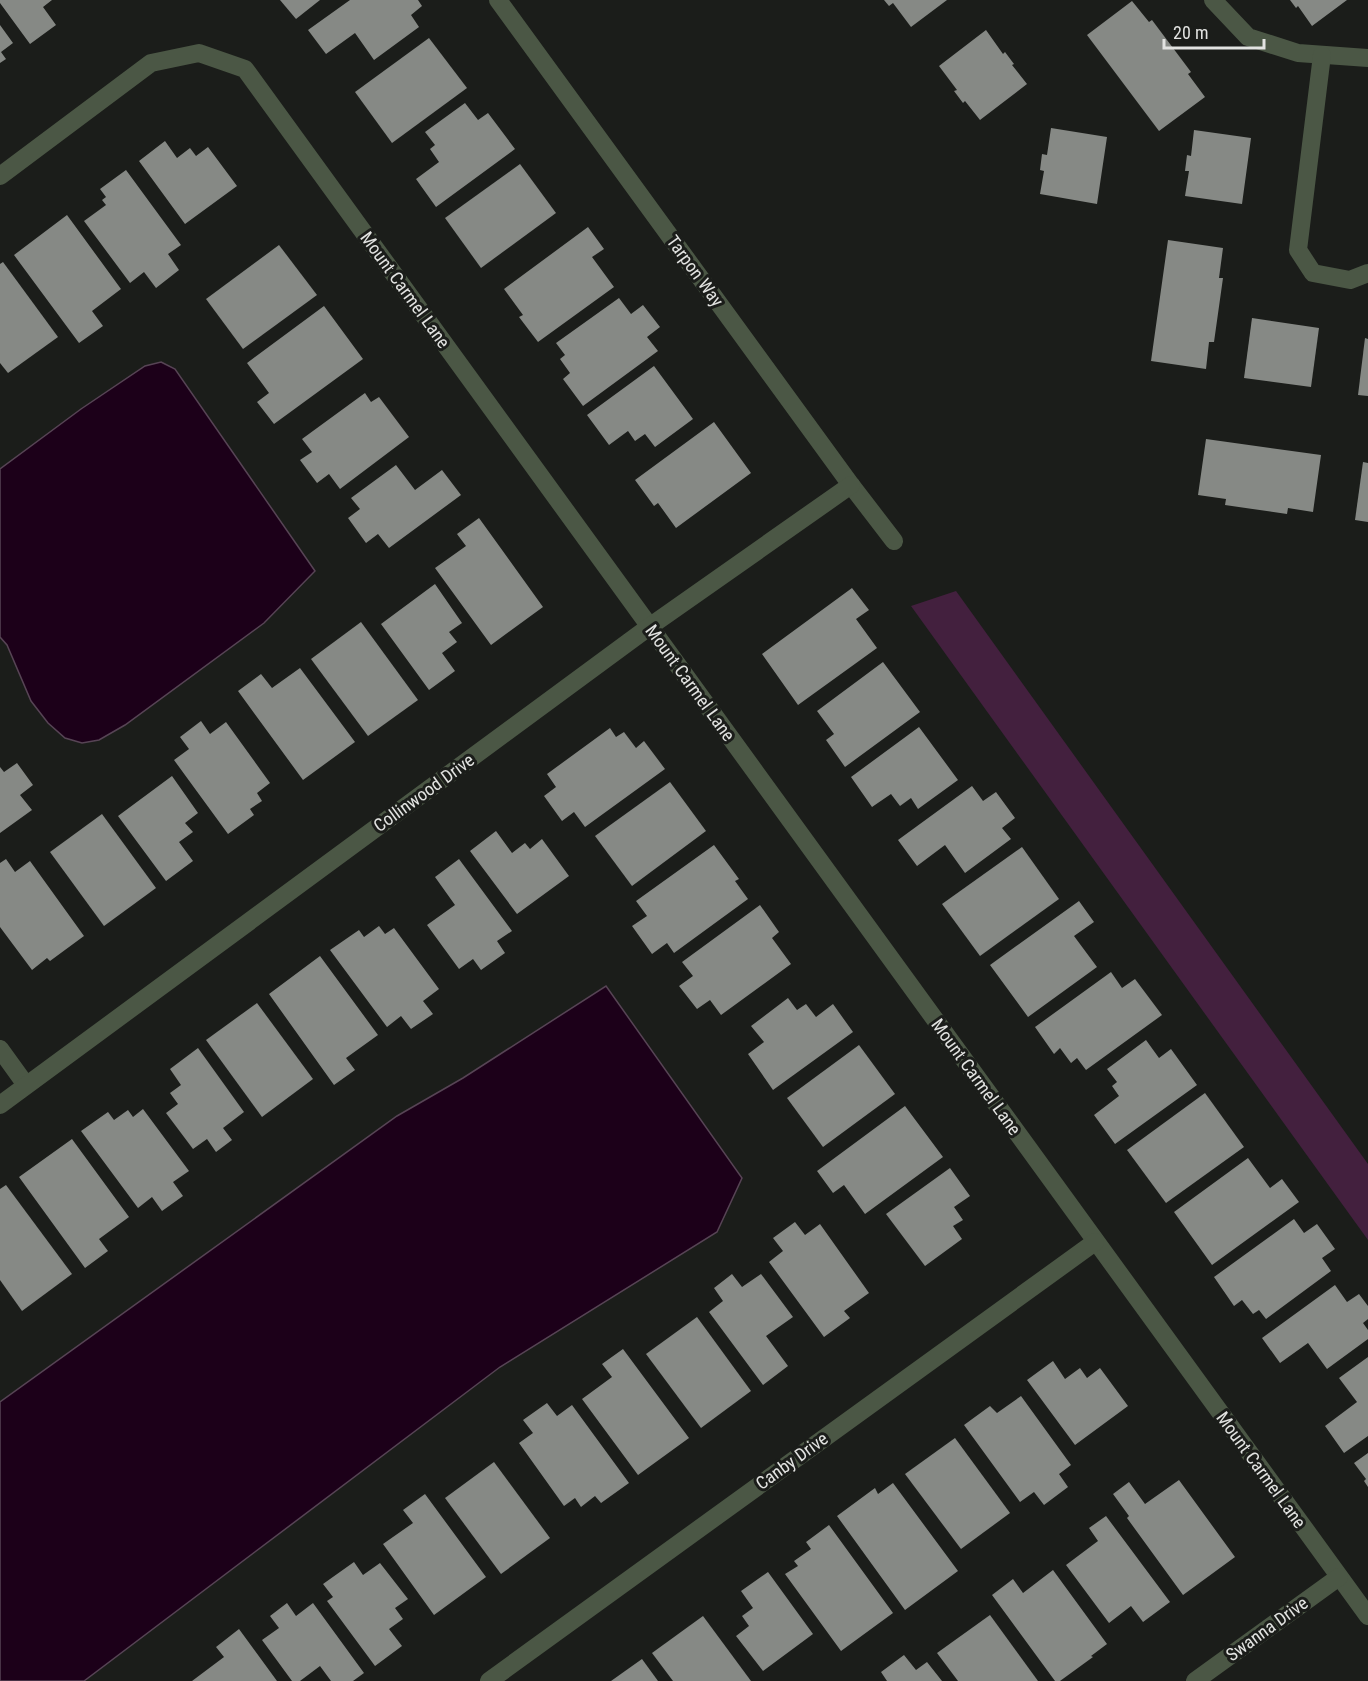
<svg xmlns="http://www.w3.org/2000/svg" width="1368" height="1681" font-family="'Roboto Condensed',sans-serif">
	<rect width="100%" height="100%" fill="#1b1d1a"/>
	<path fill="#43203e" d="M 956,591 L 1368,1164 L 1368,1240 L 911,606 Z"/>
	<g fill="#1c0019" stroke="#574455" stroke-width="1.5">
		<path d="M 161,362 L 175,369 L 315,571 L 264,623 L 125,725 L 99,740 L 82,743 L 65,738 L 48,723 L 31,701 L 7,645 L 0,637 L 0,469 L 81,409 L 145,366 Z"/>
		<path d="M 606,986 L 742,1178 L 717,1232 L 500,1367 L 84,1681 L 0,1681 L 0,1402 L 397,1116 L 463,1078 Z"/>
	</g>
	<g fill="#868985">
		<path d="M 0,0 L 52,0 L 43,7 L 56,25 L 30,44 L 0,3 Z"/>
		<path d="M 280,0 L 320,0 L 296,19 Z"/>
		<path d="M 350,0 L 418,0 L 422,6 L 411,15 L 419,27 L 374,60 L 355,33 L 326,54 L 308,30 Z"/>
		<path d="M 884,0 L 947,0 L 911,27 L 893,3 L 889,6 Z"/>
		<path d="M 1290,0 L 1347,0 L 1312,26 L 1298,6 L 1296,8 Z"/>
		<path d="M 1132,1 L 1149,22 L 1152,20 L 1191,72 L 1188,74 L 1205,97 L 1159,131 L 1087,35 Z"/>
		<path d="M 0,25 L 13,43 L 1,52 L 6,59 L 0,63 Z"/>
		<path d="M 986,30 L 1003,54 L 1005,52 L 1014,64 L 1012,65 L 1027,84 L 980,120 L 965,101 L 963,103 L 954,91 L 957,90 L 939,66 Z"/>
		<path d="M 429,38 L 467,88 L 392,143 L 355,92 Z"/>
		<path d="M 465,103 L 478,120 L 488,113 L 515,149 L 436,207 L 416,179 L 439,162 L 430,149 L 435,145 L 425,132 Z"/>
		<path d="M 1051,128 L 1107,137 L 1097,204 L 1040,194 L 1044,171 L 1040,170 L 1042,154 L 1047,155 Z"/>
		<path d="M 1194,130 L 1251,138 L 1242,204 L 1185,196 L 1189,171 L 1185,171 L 1187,155 L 1191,156 Z"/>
		<path d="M 165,141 L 177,158 L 190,148 L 196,156 L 208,147 L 237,186 L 185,224 L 139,161 Z"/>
		<path d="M 520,164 L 556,213 L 481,268 L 445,218 Z"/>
		<path d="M 126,170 L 181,245 L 168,254 L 179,270 L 156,288 L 144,272 L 130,283 L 84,221 L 106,205 L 102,200 L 106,197 L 100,189 Z"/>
		<path d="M 67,215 L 121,289 L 92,311 L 103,326 L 79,343 L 14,255 Z"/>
		<path d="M 588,227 L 604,249 L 592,257 L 614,287 L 538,342 L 519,317 L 523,315 L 504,289 Z"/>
		<path d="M 1168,240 L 1223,248 L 1219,278 L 1223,278 L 1214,342 L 1209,342 L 1206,369 L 1151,361 Z"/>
		<path d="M 279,245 L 317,295 L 243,349 L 206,299 Z"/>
		<path d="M 3,262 L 58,337 L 8,373 L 0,363 L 0,264 Z"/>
		<path d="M 619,298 L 631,314 L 643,305 L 660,327 L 647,337 L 658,351 L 583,406 L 563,379 L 570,373 L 560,359 L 565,355 L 556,343 Z"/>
		<path d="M 324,306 L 363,359 L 274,424 L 257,402 L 269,393 L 247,363 Z"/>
		<path d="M 1252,318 L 1319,328 L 1311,387 L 1244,378 Z"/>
		<path d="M 1365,338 L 1368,339 L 1368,396 L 1358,395 Z"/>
		<path d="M 654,366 L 693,419 L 655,447 L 645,434 L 635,441 L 628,431 L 609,445 L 587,415 Z"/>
		<path d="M 365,393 L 371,402 L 379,397 L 409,437 L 340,489 L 329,474 L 317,483 L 300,460 L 312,452 L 302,439 Z"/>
		<path d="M 714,422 L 751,473 L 676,528 L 658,503 L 654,506 L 635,480 Z"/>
		<path d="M 1206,439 L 1321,455 L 1313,512 L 1288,508 L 1287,514 L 1225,505 L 1226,499 L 1198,495 Z"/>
		<path d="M 1363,462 L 1368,463 L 1368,522 L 1355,520 Z"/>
		<path d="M 396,465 L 415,490 L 442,470 L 461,495 L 389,548 L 378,534 L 366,543 L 348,518 L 360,509 L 351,498 Z"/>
		<path d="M 479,518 L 543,607 L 491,645 L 435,568 L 466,546 L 457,534 Z"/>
		<path d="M 435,584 L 462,623 L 449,632 L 457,642 L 442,653 L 455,671 L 429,690 L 381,624 Z"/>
		<path d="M 852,588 L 869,610 L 856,619 L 877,648 L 798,705 L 762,654 Z"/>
		<path d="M 361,622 L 418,700 L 368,736 L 311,659 Z"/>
		<path d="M 883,662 L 920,712 L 845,767 L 826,740 L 834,734 L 817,711 Z"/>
		<path d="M 300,668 L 355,742 L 303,780 L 238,691 L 261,674 L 272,688 Z"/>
		<path d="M 201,721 L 210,734 L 226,722 L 270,783 L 257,793 L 262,801 L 250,809 L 254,815 L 228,834 L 174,760 L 189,749 L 180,737 Z"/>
		<path d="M 919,727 L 958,780 L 918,809 L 911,798 L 900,806 L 891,794 L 872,807 L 851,777 Z"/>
		<path d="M 610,728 L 616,737 L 624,732 L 636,748 L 644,741 L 665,769 L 585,827 L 574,812 L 562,821 L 544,796 L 556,787 L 547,774 Z"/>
		<path d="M 17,763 L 33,785 L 20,795 L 32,810 L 0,833 L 0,767 L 4,772 Z"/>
		<path d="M 172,776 L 198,813 L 185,823 L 193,832 L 179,842 L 193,861 L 166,881 L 118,816 Z"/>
		<path d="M 670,782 L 706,831 L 632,886 L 595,836 Z"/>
		<path d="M 972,786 L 983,801 L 996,792 L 1015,818 L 1002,828 L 1011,839 L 965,873 L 945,845 L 917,866 L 898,840 Z"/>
		<path d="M 102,814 L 156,888 L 104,926 L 50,852 Z"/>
		<path d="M 496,831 L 512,853 L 525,843 L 530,849 L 542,839 L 569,876 L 517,914 L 470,851 Z"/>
		<path d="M 714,845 L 739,879 L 735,881 L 748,899 L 674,953 L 667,943 L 652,954 L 632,926 L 647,916 L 636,901 Z"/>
		<path d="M 1022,847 L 1059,899 L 980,956 L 942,904 Z"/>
		<path d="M 6,859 L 15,872 L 30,861 L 84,936 L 50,961 L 47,958 L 32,970 L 0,927 L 0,863 Z"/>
		<path d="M 459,859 L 512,931 L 497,941 L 505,953 L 481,970 L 473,959 L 459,969 L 427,925 L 455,905 L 435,877 Z"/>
		<path d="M 1079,901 L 1094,922 L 1074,936 L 1097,967 L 1028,1017 L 990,965 Z"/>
		<path d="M 760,905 L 779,932 L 772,938 L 791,964 L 721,1015 L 710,1000 L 697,1009 L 679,986 L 693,976 L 682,962 Z"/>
		<path d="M 379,926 L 385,934 L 394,928 L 439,989 L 423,1001 L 433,1014 L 411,1029 L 401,1016 L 387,1027 L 330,950 L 359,930 L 364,937 Z"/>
		<path d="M 320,956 L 378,1035 L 346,1058 L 355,1070 L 334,1085 L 269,994 Z"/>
		<path d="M 1111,972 L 1122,988 L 1135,979 L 1162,1015 L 1086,1070 L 1077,1058 L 1071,1063 L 1060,1048 L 1054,1054 L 1035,1027 Z"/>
		<path d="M 788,998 L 797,1010 L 806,1004 L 816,1017 L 833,1004 L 853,1032 L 773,1090 L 748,1054 L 764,1042 L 751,1026 Z"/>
		<path d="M 257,1003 L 313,1079 L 262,1117 L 206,1040 Z"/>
		<path d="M 1146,1040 L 1159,1058 L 1171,1049 L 1197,1085 L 1115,1144 L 1094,1115 L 1119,1096 L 1112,1086 L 1117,1082 L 1107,1069 Z"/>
		<path d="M 859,1045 L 895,1094 L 823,1147 L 787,1098 Z"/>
		<path d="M 198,1048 L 244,1112 L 223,1128 L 232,1140 L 216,1152 L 207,1139 L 193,1149 L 166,1113 L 178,1104 L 170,1093 L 181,1085 L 170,1069 Z"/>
		<path d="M 1205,1093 L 1244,1147 L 1166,1203 L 1127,1150 Z"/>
		<path d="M 905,1106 L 943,1157 L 865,1214 L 844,1185 L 833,1193 L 817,1171 Z"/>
		<path d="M 143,1109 L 189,1171 L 173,1182 L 183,1196 L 162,1211 L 152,1197 L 138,1208 L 81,1131 L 108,1112 L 114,1120 L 128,1110 L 133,1117 Z"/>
		<path d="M 72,1139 L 129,1217 L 99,1239 L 108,1251 L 85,1268 L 19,1177 Z"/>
		<path d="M 1248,1158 L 1270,1188 L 1282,1179 L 1299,1202 L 1212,1265 L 1174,1212 Z"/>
		<path d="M 950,1168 L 970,1196 L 954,1207 L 963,1220 L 953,1226 L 962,1239 L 925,1266 L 886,1214 Z"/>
		<path d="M 6,1185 L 72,1274 L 22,1311 L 0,1280 L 0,1189 Z"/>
		<path d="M 1294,1219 L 1304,1233 L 1317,1224 L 1335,1249 L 1322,1258 L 1331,1271 L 1266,1319 L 1259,1310 L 1253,1314 L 1242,1300 L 1234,1306 L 1214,1277 Z"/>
		<path d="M 795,1222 L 805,1235 L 820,1224 L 869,1293 L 844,1311 L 850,1318 L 824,1337 L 769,1262 L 783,1251 L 773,1238 Z"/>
		<path d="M 732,1274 L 742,1287 L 761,1274 L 793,1317 L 766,1336 L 788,1366 L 763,1385 L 709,1312 L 723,1301 L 714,1288 Z"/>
		<path d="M 1335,1285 L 1347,1302 L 1359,1294 L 1368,1306 L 1368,1319 L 1363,1323 L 1368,1330 L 1368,1339 L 1327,1369 L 1308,1343 L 1280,1363 L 1262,1338 Z"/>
		<path d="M 697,1317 L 751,1391 L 701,1428 L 646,1354 Z"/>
		<path d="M 623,1349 L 689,1438 L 638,1475 L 582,1399 L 612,1377 L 602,1364 Z"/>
		<path d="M 1368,1357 L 1368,1436 L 1344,1453 L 1325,1426 L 1357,1402 L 1339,1378 Z"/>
		<path d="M 1053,1361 L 1065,1379 L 1080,1368 L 1087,1378 L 1100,1368 L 1128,1406 L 1075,1445 L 1027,1380 Z"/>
		<path d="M 1021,1396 L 1071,1465 L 1059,1474 L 1068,1487 L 1044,1505 L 1034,1492 L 1020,1502 L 964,1425 L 990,1406 L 997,1413 Z"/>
		<path d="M 547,1403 L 557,1416 L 572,1405 L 629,1483 L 601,1503 L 595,1496 L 581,1507 L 575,1498 L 564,1506 L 519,1443 L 533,1433 L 523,1420 Z"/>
		<path d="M 955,1438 L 1010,1513 L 961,1549 L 905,1474 Z"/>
		<path d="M 1368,1453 L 1368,1487 L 1364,1481 L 1366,1479 L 1354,1463 Z"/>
		<path d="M 494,1462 L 550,1538 L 501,1574 L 445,1498 Z"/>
		<path d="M 1179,1480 L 1235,1557 L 1183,1595 L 1127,1518 L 1129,1516 L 1113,1494 L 1129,1482 L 1145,1504 Z"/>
		<path d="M 893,1483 L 958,1571 L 905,1610 L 837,1516 L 875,1488 L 878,1494 Z"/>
		<path d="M 425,1494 L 486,1577 L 434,1615 L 383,1544 L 413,1523 L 403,1510 Z"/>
		<path d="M 1106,1516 L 1170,1602 L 1143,1622 L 1131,1606 L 1109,1623 L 1066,1565 L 1098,1541 L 1089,1528 Z"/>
		<path d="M 829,1525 L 893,1613 L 841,1651 L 785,1574 L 798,1566 L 794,1561 L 811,1549 L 806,1542 Z"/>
		<path d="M 354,1562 L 363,1575 L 380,1563 L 408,1599 L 395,1608 L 403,1619 L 389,1629 L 402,1646 L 375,1666 L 327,1601 L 333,1597 L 323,1584 Z"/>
		<path d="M 1053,1570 L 1107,1644 L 1091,1656 L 1093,1657 L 1060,1681 L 1055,1681 L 992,1595 L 1013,1579 L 1023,1593 Z"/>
		<path d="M 768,1572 L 813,1634 L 763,1671 L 736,1636 L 749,1626 L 742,1616 L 753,1608 L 741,1591 Z"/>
		<path d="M 287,1603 L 296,1616 L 313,1603 L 364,1673 L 353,1681 L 331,1681 L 320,1666 L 300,1681 L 292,1681 L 262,1640 L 279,1628 L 270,1616 Z"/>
		<path d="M 990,1615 L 1038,1681 L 958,1681 L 937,1653 Z"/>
		<path d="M 703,1616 L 751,1681 L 673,1681 L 652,1653 Z"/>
		<path d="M 239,1629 L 277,1681 L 192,1681 L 224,1657 L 216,1647 Z"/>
		<path d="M 904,1655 L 916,1670 L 927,1662 L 942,1681 L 887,1681 L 881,1672 Z"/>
		<path d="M 642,1659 L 658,1681 L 611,1681 Z"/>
	</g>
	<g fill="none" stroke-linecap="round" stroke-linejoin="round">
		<g stroke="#4b5745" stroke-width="18">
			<path d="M 498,0 L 851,485 L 894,541"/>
			<path d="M 1213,0 L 1248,37 L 1298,53 L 1368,58"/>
			<path d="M 1322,55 L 1298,250 L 1313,273 L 1350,280 L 1368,273"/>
			<path d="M 0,176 L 151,63 L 199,53 L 245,69 L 1368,1616"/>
			<path d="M 0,1049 L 26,1085"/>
			<path d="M 0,1105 L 649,627 L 851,485"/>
			<path d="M 489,1681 L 1095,1242"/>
			<path d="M 1195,1681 L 1339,1577"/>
		</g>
	</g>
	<g text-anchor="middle" stroke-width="6" stroke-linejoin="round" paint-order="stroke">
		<g font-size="18" fill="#e2e3e1" stroke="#1b1d1a">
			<text transform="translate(695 271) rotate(54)" y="6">Tarpon Way</text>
			<text transform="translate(405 290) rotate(54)" y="6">Mount Carmel Lane</text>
			<text transform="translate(690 683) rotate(54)" y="6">Mount Carmel Lane</text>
			<text transform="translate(424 793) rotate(-36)" y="6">Collinwood Drive</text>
			<text transform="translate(976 1077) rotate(54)" y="6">Mount Carmel Lane</text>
			<text transform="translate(792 1461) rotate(-36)" y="6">Canby Drive</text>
			<text transform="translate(1261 1470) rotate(54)" y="6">Mount Carmel Lane</text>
			<text transform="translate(1267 1629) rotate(-36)" y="6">Swanna Drive</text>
		</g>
	</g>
	<path d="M1164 39v9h100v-9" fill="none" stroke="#e2e3e1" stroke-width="3"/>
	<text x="1173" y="39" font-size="18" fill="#e2e3e1" stroke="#1b1d1a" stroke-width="4.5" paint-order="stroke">20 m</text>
</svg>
